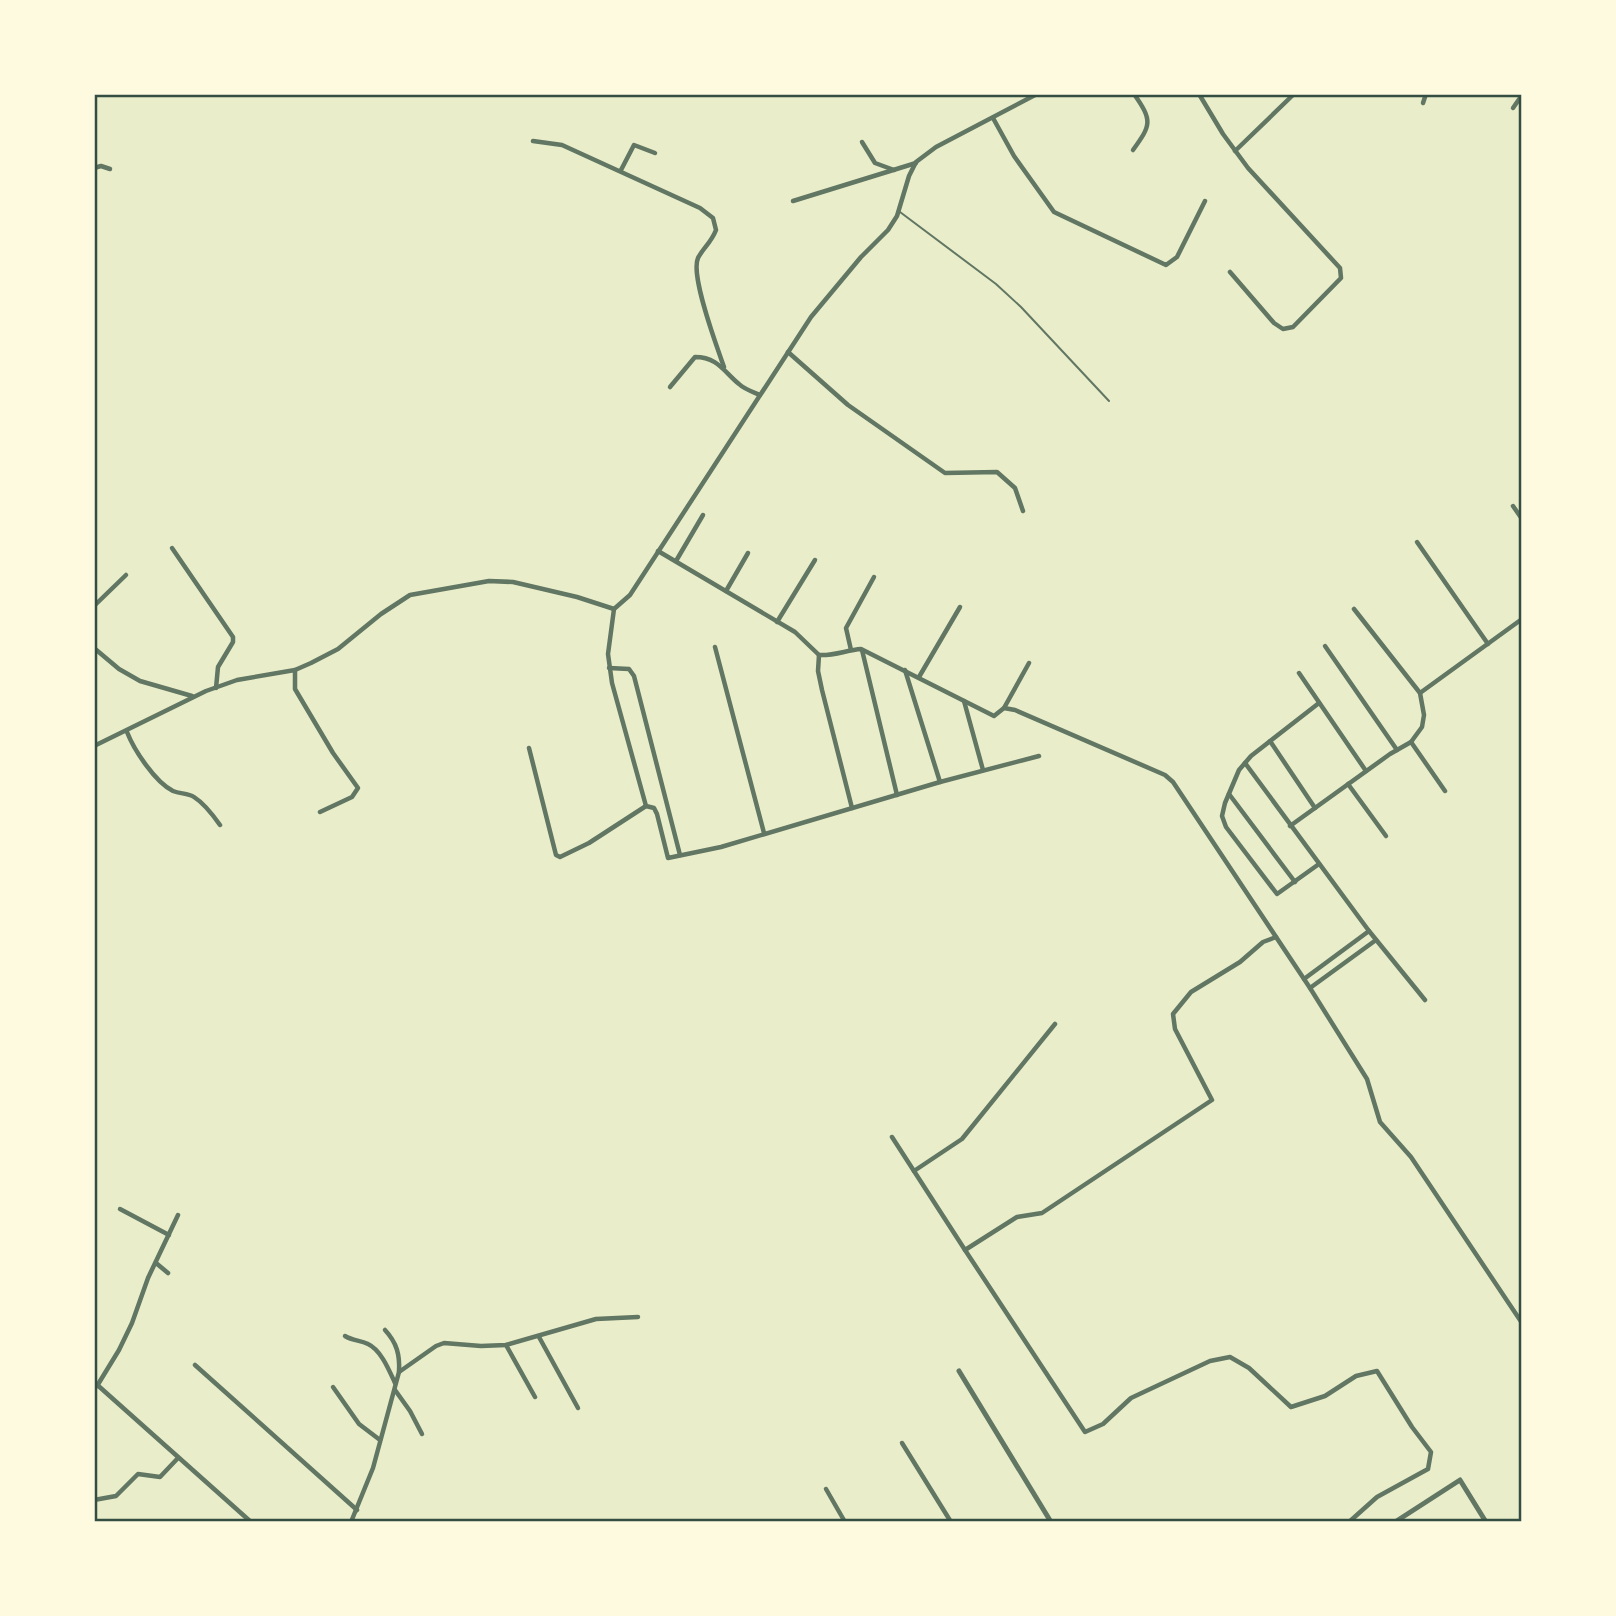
<svg xmlns="http://www.w3.org/2000/svg" width="1616" height="1616" font-family="'Titillium Web',sans-serif">
	<rect width="100%" height="100%" fill="#e9edc9"/>
	<g fill="none" stroke-linecap="round" stroke-linejoin="round">
		<path stroke="#617663" stroke-width="2" d="M 900,212 L 996,284 L 1021,307 L 1109,401"/>
		<g stroke="#617663" stroke-width="4.5">
			<path d="M 1199,94 L 1223,134 L 1248,168 L 1340,268 L 1341,278 L 1293,327 L 1283,329 L 1274,323 L 1230,272"/>
			<path d="M 1423,103 L 1426,94"/>
			<path d="M 1513,108 L 1522,95"/>
			<path d="M 993,118 L 1014,156 L 1054,212 L 1166,265 L 1177,257 L 1205,201"/>
			<path d="M 533,141 L 562,145 L 700,208 L 713,218 L 716,230 C 711,243 703,248 698,258 C 690,275 717,347 724,367"/>
			<path d="M 862,142 L 875,163 L 894,170"/>
			<path d="M 1133,150 C 1151,125 1153,121 1134,94"/>
			<path d="M 1235,151 L 1294,94"/>
			<path d="M 94,168 L 101,166 L 110,169"/>
			<path d="M 621,170 L 634,145 L 655,153"/>
			<path d="M 793,201 L 916,163"/>
			<path d="M 788,352 L 848,405 L 945,473 L 997,472 L 1015,488 L 1023,511"/>
			<path d="M 670,387 L 695,357 C 718,357 724,372 739,384 C 744,389 753,392 760,395"/>
			<path d="M 1513,506 L 1522,519"/>
			<path d="M 1417,542 L 1488,644"/>
			<path d="M 172,548 L 233,637 L 233,642 L 218,667 L 216,688"/>
			<path d="M 658,551 L 795,632 L 819,655 C 834,656 847,650 861,649 L 994,716 L 1004,708 L 1015,710 L 1165,775 L 1173,782 L 1310,988 L 1367,1079 L 1380,1122 L 1411,1157 L 1522,1323"/>
			<path d="M 676,561 L 703,515"/>
			<path d="M 726,591 L 748,553"/>
			<path d="M 94,606 L 126,575"/>
			<path d="M 777,622 L 815,560"/>
			<path d="M 1325,646 L 1397,750"/>
			<path d="M 715,647 L 764,833"/>
			<path d="M 94,648 L 119,669 L 140,681 L 192,696"/>
			<path d="M 851,650 L 846,628 L 874,577"/>
			<path d="M 862,650 L 897,795"/>
			<path d="M 819,655 L 818,671 L 822,690 L 852,808"/>
			<path d="M 609,668 L 629,669 L 634,676 L 680,855"/>
			<path d="M 295,670 L 295,689 L 333,753 L 358,788 L 352,797 L 320,812"/>
			<path d="M 905,670 L 940,782 L 721,847 L 668,858 L 657,814 L 654,808 L 646,806 L 612,683 L 608,654 L 614,609 L 630,595 L 811,317 L 861,257 L 888,230 L 897,216 L 909,176 L 916,162 L 936,147 L 1037,94"/>
			<path d="M 1299,673 L 1366,771"/>
			<path d="M 919,677 L 960,607"/>
			<path d="M 1420,693 L 1522,619"/>
			<path d="M 964,701 L 983,770"/>
			<path d="M 1004,708 L 1029,663"/>
			<path d="M 127,732 C 134,750 155,782 173,791 C 180,794 188,793 194,797 C 205,804 213,815 220,825"/>
			<path d="M 1270,741 L 1315,808"/>
			<path d="M 1411,742 L 1445,791"/>
			<path d="M 94,746 L 206,691 L 237,680 L 295,670 L 311,663 L 338,649 L 381,614 L 410,595 L 489,581 L 513,582 L 577,597 L 614,609"/>
			<path d="M 529,748 L 556,855 L 560,857 L 589,843 L 646,806"/>
			<path d="M 1245,763 L 1369,931 L 1425,1000"/>
			<path d="M 940,782 L 1039,756"/>
			<path d="M 1348,784 L 1386,836"/>
			<path d="M 1229,794 L 1295,882"/>
			<path d="M 1290,826 L 1390,754 L 1411,742 L 1422,727 L 1424,715 L 1420,693 L 1354,609"/>
			<path d="M 1319,864 L 1277,894 L 1226,827 L 1222,816 L 1225,803 L 1239,770 L 1251,756 L 1319,703"/>
			<path d="M 1304,979 L 1369,931"/>
			<path d="M 1310,988 L 1376,940"/>
			<path d="M 892,1137 L 965,1250 L 1017,1217 L 1042,1213 L 1212,1100 L 1175,1029 L 1173,1014 L 1191,992 L 1240,962 L 1263,942 L 1276,937"/>
			<path d="M 914,1171 L 962,1139 L 1055,1024"/>
			<path d="M 120,1209 L 169,1235"/>
			<path d="M 965,1250 L 1085,1432 L 1103,1424 L 1131,1398 L 1210,1361 L 1230,1357 L 1249,1368 L 1291,1407 L 1325,1396 L 1356,1376 L 1377,1371 L 1412,1427 L 1431,1452 L 1428,1469 L 1377,1497 L 1349,1522"/>
			<path d="M 156,1263 L 168,1273"/>
			<path d="M 385,1330 C 397,1343 400,1355 399,1372"/>
			<path d="M 345,1336 C 353,1341 360,1340 368,1344 C 381,1350 389,1370 395,1383"/>
			<path d="M 539,1337 L 578,1408"/>
			<path d="M 506,1345 L 535,1397"/>
			<path d="M 195,1365 L 357,1510"/>
			<path d="M 94,1382 L 251,1522"/>
			<path d="M 97,1386 L 119,1350 L 132,1323 L 148,1278 L 178,1215"/>
			<path d="M 333,1387 L 359,1424 L 380,1440"/>
			<path d="M 395,1390 L 410,1411 L 422,1434"/>
			<path d="M 902,1443 L 951,1522"/>
			<path d="M 826,1489 L 845,1522"/>
			<path d="M 94,1500 L 116,1496 L 138,1474 L 160,1477 L 178,1458"/>
			<path d="M 351,1522 L 373,1468 L 399,1372 L 436,1346 L 444,1343 L 481,1346 L 506,1345 L 596,1319 L 638,1317"/>
		</g>
		<g stroke="#617663" stroke-width="5">
			<path d="M 959,1371 L 1051,1522"/>
			<path d="M 1395,1522 L 1460,1480 L 1486,1522"/>
		</g>
	</g>
	<rect width="1616" height="1616" fill="none" stroke="#fefae0" stroke-width="192"/>
	<rect x="96" y="96" width="1424" height="1424" fill="none" stroke="#344e41" stroke-width="2.5"/>
</svg>
